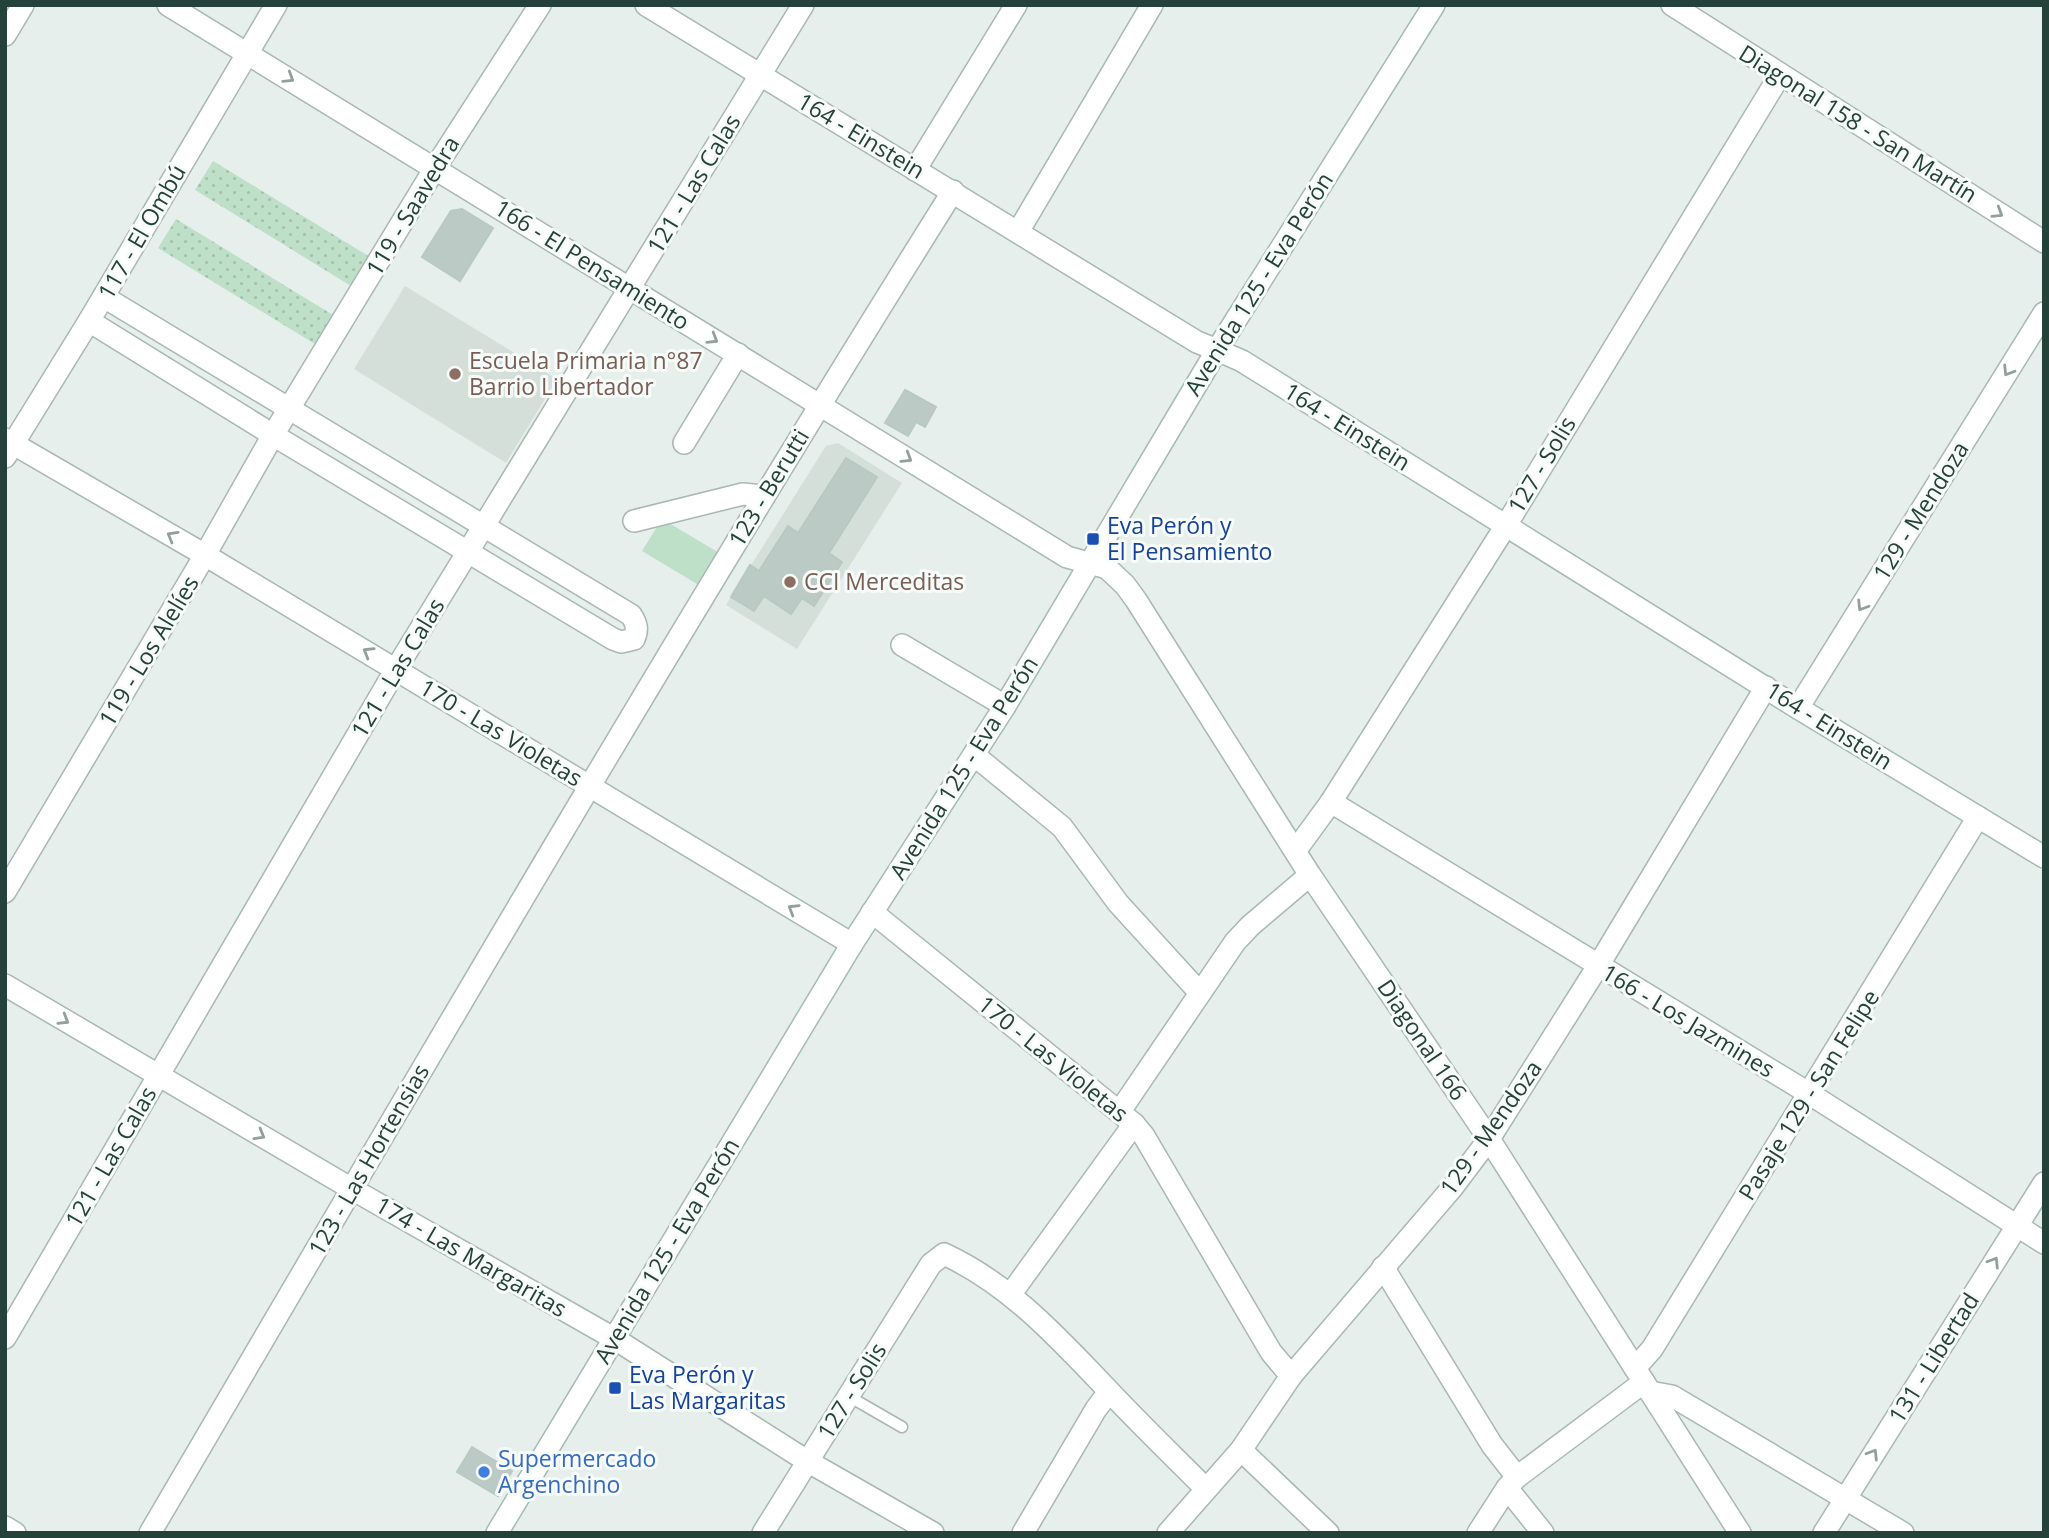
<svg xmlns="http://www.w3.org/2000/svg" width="2049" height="1538" font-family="'Open Sans',sans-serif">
	<defs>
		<pattern id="grass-dots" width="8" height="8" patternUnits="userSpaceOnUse" patternTransform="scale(1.75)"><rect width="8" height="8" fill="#bfe0c8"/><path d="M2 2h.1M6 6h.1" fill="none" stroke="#a4c1ad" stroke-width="1.8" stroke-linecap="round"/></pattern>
	</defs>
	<rect width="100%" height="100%" fill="#e6efeb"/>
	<g fill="#d4dfda">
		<path d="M 405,286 L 557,379 L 506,463 L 354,369 Z"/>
		<path d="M 838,443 L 902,483 L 797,649 L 726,605 L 826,446 Z"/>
	</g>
	<g fill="url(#grass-dots)">
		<path d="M 213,161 L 370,257 L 351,286 L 195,190 Z"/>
		<path d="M 176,219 L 333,315 L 315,344 L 158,248 Z"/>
	</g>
	<path fill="#bfe0c8" d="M 662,519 L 721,554 L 702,587 L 642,551 Z"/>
	<g fill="#bbcac4" stroke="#b8c9c2" stroke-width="2">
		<path d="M 462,209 L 493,228 L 460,281 L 422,257 L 451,211 Z"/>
		<path d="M 905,390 L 936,407 L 925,427 L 916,422 L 908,436 L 885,423 Z"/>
		<path d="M 846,458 L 877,477 L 829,553 L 842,562 L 814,606 L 802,598 L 791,614 L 764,596 L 754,611 L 731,597 L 750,565 L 759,571 L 788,526 L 798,533 Z"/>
		<path d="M 472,1447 L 512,1471 L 498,1496 L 457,1472 Z"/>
	</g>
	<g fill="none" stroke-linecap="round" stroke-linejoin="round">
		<g stroke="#a8b8b2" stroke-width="13">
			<path id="lane" d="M 850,1397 L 902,1427"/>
		</g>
		<g stroke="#a8b8b2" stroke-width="24">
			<g id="street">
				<path d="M 168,5 L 1067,557 L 1107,568 L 1125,585 L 1136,600 L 1310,875 L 1489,1139 L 1740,1533"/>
				<path d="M 646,5 L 1197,342 L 1217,350"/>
				<path d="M 1672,5 L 2044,242"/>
				<path d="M 5,35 L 23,5"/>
				<path d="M 915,170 L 1016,5"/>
				<path d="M 1018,232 L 1152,5"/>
				<path d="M 89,321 L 273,435 L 613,639 L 621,642 L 634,639 C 638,630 637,624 631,615 L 104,297"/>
				<path d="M 5,439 L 205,555 L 852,944"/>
				<path d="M 684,443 L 738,354"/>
				<path d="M 5,457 L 89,321 L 276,5"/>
				<path d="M 634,521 L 743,494 L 764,496"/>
				<path d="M 902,645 L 1005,706"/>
				<path d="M 1798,708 L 2044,313"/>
				<path d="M 974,755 L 1062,827 L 1118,903 L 1200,993"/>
				<path d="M 1331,802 L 1810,1094 L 2044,1243"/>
				<path d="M 1296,850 L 1331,802 L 1505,527 L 1780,75"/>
				<path d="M 5,892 L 205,555 L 273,435 L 435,168 L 540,5"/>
				<path d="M 872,912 L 1134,1124 L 1144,1136 L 1271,1352 L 1291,1376"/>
				<path d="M 5,985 L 352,1189 L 615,1339 L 807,1461 L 933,1533"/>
				<path d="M 1120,1111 L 1235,942 L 1250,926 L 1310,875"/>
				<path d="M 1383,1267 L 1492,1445 L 1517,1477"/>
				<path d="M 1010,1295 L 1134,1124"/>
				<path d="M 5,1338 L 396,669 L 803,5"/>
				<path d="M 1635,1368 L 1652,1349 L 1978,817"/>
				<path d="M 1650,1392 L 1672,1396 L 1903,1533"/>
				<path d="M 1241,1450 L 1328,1533"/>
				<path d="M 1507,1488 L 1543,1533"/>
				<path d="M 5,1527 L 15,1533"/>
				<path d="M 150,1533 C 414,1083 676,632 953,191"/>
				<path d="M 763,1533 L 931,1264 L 944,1254 C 1011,1285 1059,1339 1108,1390 C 1140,1424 1173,1456 1206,1489"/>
				<path d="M 1023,1533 L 1096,1409 L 1109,1392"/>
				<path d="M 1168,1533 L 1241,1450 L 1291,1376 L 1452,1188 L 1489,1139 L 1598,966 L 1766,687"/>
				<path d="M 1478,1533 L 1507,1488 L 1517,1477 L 1644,1382"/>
				<path d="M 1824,1533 L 2044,1183"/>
			</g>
		</g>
		<g stroke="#a4bbb3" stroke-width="24">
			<g id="secondary">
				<path d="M 1217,350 L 1242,361 L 1798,708 L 2044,857"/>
				<path d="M 497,1533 L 852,944 L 1005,706 L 1217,350 L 1434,5"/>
			</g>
		</g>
		<use href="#lane" stroke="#fff" stroke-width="10"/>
		<use href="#street" stroke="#fff" stroke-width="21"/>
		<use href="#secondary" stroke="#fff" stroke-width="21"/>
	</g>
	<defs><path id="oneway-chevron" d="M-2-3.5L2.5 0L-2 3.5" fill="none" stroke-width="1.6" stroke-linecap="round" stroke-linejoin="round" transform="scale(1.75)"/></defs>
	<g stroke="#92a09c">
		<use href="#oneway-chevron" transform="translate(289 78) rotate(32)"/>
		<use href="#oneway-chevron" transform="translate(1998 213) rotate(32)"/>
		<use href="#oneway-chevron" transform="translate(713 339) rotate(31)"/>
		<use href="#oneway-chevron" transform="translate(2008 371) rotate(122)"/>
		<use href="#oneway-chevron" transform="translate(907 458) rotate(32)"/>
		<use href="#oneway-chevron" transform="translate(172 536) rotate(-150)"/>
		<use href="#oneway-chevron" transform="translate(1862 606) rotate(122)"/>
		<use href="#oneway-chevron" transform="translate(368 652) rotate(-149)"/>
		<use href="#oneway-chevron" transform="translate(793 909) rotate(-149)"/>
		<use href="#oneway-chevron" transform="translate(64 1020) rotate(31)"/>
		<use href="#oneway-chevron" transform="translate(260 1135) rotate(30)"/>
		<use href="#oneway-chevron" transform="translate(1994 1262) rotate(-58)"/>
		<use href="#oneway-chevron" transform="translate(1873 1454) rotate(-58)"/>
	</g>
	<g fill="#8d6e63" stroke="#f7fbf9" stroke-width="2.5">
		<circle cx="455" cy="374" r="7"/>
		<circle cx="790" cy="582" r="7"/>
	</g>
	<g fill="#1a4fb4" stroke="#f7fbf9" stroke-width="2.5">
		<rect x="1086" y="532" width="14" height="14" rx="3.5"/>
		<rect x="608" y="1381" width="14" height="14" rx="3.5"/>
	</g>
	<circle fill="#3f7fe0" stroke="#f7fbf9" stroke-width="2.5" cx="484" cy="1472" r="7"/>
	<g text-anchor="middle" stroke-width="6" stroke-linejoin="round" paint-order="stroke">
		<g font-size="23" fill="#24423a" stroke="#f7fbf9">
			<text transform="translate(1858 124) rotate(32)" y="8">Diagonal 158 - San Martín</text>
			<text transform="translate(861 136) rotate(31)" y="8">164 - Einstein</text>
			<text transform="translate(694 184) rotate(-59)" y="8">121 - Las Calas</text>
			<text transform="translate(413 206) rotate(-59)" y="8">119 - Saavedra</text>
			<text transform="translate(142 232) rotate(-60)" y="8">117 - El Ombú</text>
			<text transform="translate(592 265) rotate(32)" y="8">166 - El Pensamiento</text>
			<text transform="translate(1259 284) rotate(-58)" y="8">Avenida 125 - Eva Perón</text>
			<text transform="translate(1347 427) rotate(32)" y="8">164 - Einstein</text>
			<text transform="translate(1542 465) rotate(-59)" y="8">127 - Solis</text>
			<text transform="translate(769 488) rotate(-59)" y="8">123 - Berutti</text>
			<text transform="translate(1921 511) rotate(-58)" y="8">129 - Mendoza</text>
			<text transform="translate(149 651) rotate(-59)" y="8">119 - Los Alelíes</text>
			<text transform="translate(398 668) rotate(-59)" y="8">121 - Las Calas</text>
			<text transform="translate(1829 726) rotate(32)" y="8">164 - Einstein</text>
			<text transform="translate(501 733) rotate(31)" y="8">170 - Las Violetas</text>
			<text transform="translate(964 768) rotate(-58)" y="8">Avenida 125 - Eva Perón</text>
			<text transform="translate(1688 1021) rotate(31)" y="8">166 - Los Jazmines</text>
			<text transform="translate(1422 1040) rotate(56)" y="8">Diagonal 166</text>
			<text transform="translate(1053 1059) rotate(39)" y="8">170 - Las Violetas</text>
			<text transform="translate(1809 1095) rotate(-58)" y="8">Pasaje 129 - San Felipe</text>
			<text transform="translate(1491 1128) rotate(-55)" y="8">129 - Mendoza</text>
			<text transform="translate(111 1157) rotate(-60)" y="8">121 - Las Calas</text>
			<text transform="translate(369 1160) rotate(-60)" y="8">123 - Las Hortensias</text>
			<text transform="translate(667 1251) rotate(-59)" y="8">Avenida 125 - Eva Perón</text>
			<text transform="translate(471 1257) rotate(30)" y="8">174 - Las Margaritas</text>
			<text transform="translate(1934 1358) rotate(-58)" y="8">131 - Libertad</text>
			<text transform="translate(852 1391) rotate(-58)" y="8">127 - Solis</text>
		</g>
		<g font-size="23" fill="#785e54" stroke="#f7fbf9" text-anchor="start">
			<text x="469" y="369">Escuela Primaria n°87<tspan x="469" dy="26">Barrio Libertador</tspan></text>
			<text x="804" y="590">CCI Merceditas</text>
		</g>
		<g font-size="23" fill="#164399" stroke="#f7fbf9" text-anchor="start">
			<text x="1107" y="534">Eva Perón y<tspan x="1107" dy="26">El Pensamiento</tspan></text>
			<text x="629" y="1383">Eva Perón y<tspan x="629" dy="26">Las Margaritas</tspan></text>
		</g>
		<g font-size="23" fill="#366cbe" stroke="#f7fbf9" text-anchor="start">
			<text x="498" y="1467">Supermercado<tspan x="498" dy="26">Argenchino</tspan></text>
		</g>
	</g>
	<rect width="2049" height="1538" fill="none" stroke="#24423a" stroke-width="14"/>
</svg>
